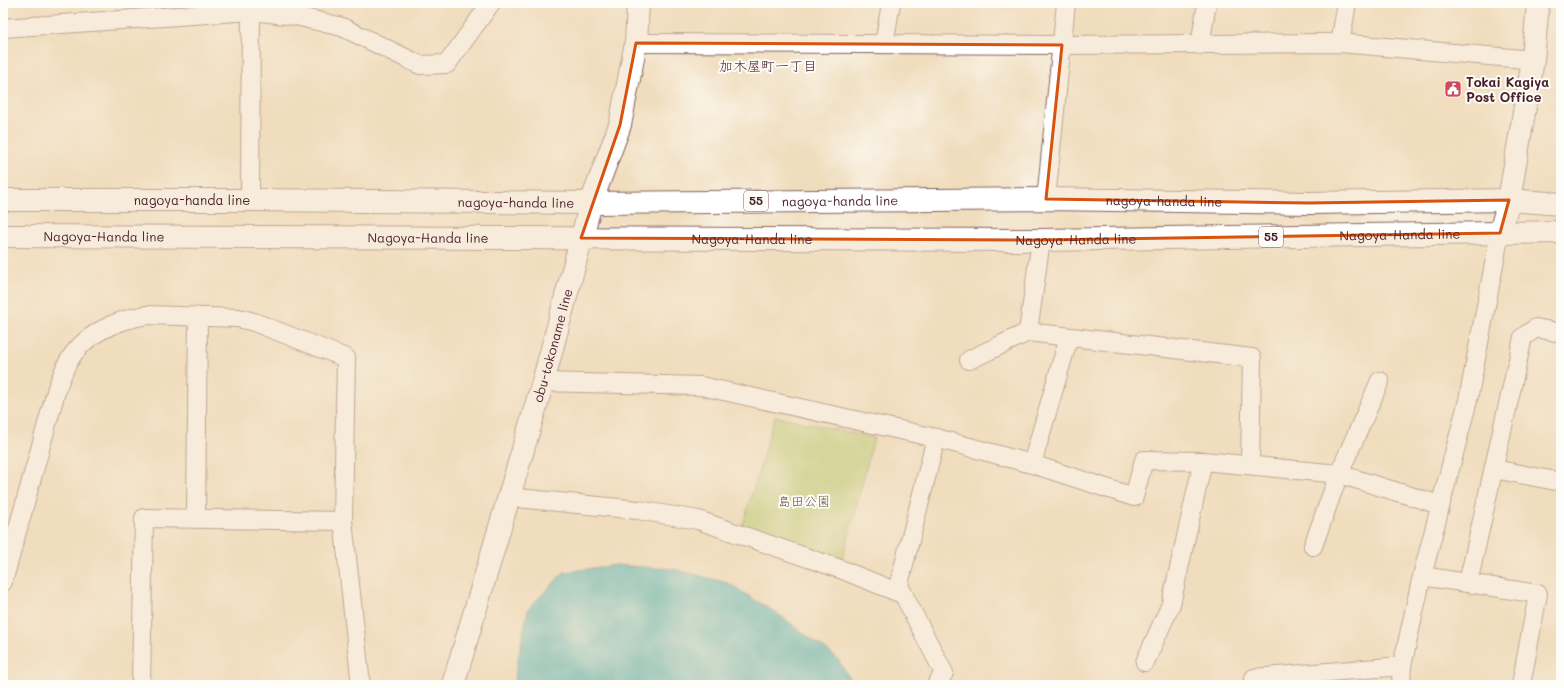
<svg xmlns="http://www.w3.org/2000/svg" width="1564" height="688" font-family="Mali,'Klee One',sans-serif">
	<rect width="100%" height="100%" fill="#fdfcf7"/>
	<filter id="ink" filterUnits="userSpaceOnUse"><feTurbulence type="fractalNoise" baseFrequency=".025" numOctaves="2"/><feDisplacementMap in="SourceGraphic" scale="8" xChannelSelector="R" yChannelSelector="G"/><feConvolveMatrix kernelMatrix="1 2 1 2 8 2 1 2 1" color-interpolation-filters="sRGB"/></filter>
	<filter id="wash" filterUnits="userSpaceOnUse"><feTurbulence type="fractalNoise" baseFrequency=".012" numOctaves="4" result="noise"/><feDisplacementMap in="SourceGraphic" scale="16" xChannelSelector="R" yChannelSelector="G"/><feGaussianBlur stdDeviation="0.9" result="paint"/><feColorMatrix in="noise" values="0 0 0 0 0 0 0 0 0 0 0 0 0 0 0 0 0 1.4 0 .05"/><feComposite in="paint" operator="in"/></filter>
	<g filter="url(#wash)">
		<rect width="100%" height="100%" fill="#f0ddbd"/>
		<path fill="#b6cd72" stroke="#80764e" d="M 775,416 L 874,438 L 840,569 L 740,534 Z"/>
		<path fill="#40b1ba" stroke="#456872" d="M 616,565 L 674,569 L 728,583 L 781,616 L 837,658 L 854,685 L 513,685 L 528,609 L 564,572 Z"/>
	</g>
	<g filter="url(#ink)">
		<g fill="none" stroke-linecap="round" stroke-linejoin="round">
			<g stroke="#84625e" stroke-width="20">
				<g id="minor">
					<path d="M 3,28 L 251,11 L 296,16 L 342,27 L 420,65 L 447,64 L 491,3"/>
					<path d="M 636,43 L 1062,45 L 1340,43 L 1533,60"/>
					<path d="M 1340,43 L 1347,3"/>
					<path d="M 884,44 L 891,3"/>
					<path d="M 1200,45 L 1207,3"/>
					<path d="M 1046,199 L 1066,3"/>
					<path d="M 250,200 L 251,3"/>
					<path d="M 1028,332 L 1041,240"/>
					<path d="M 969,360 L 1028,332 L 1252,358 L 1250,465"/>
					<path d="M 543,382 L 701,386 L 936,438"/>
					<path d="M 1032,464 L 1069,337"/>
					<path d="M 1494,469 L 1561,482"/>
					<path d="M 508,497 L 638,510 L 698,520 L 840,569 L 897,592 L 936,438 L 1032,464 L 1134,497 L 1144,460 L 1203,461 L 1339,474 L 1440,505"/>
					<path d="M 196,518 L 198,318"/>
					<path d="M 1313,546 L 1339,474 L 1380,381"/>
					<path d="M 1422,576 L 1538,594 L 1521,685"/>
					<path d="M 3,582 L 57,388 C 60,380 63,372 67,364 C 82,335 115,320 147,315 L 238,318 L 254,322 L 346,358 L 343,521"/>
					<path d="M 1468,583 L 1523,337 L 1536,328 L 1561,333"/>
					<path d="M 899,586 L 944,673 L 936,685"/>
					<path d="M 1145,662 L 1171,604 L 1203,461"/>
					<path d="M 141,685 L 144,518 L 343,521 L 361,685"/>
					<path d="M 1254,685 L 1254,678 L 1402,666"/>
					<path d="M 1401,685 L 1402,666 L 1422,576 L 1468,400 L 1500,233"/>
				</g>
			</g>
			<g stroke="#84625e" stroke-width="24">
				<path id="tertiary" d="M 1500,233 L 1509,200 L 1533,60 L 1538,3"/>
			</g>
			<g stroke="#84625e" stroke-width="24">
				<g id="secondary">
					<path id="s1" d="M 453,685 L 543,382 L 591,203 L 620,125 L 636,43 L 638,3"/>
				</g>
			</g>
			<g stroke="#84625e" stroke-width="24">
				<g id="primary">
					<path id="s2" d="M 3,200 L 250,200 L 591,203 L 1046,199 L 1309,203 L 1509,200 L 1561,204"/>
					<path id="s3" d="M 3,236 L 1041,240 L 1561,232"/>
				</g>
			</g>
			<use href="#minor" stroke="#fff" stroke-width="18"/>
			<use href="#tertiary" stroke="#fff" stroke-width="22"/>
			<use href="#secondary" stroke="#fff" stroke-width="22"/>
			<use href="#primary" stroke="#fff" stroke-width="22"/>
		</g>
	</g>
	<path d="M0 0H1564V688H0ZM 636,43 L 1062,45 L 1046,199 L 1309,203 L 1509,200 L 1500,233 L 1041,240 L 581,238 L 620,125 Z" fill="#f0ddbd" fill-opacity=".55" fill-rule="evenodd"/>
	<path fill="none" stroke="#d8530f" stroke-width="3" stroke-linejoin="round" d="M 636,43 L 1062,45 L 1046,199 L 1309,203 L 1509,200 L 1500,233 L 1041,240 L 581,238 L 620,125 Z"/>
	<defs>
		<g id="civic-square" transform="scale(0.9)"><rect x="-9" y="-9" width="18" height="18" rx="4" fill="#d1495b" stroke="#fdfcf7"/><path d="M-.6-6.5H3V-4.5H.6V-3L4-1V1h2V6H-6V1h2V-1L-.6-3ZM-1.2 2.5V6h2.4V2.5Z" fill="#fff"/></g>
	</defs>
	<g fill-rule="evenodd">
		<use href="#civic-square" x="1453" y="89"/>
	</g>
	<g text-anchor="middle" stroke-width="4" stroke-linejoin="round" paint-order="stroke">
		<g fill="#fdfcf7" stroke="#806168" stroke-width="1">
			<rect x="744" y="191" width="24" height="20" rx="3"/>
			<rect x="1259" y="227" width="24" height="20" rx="3"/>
		</g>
		<g font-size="12" font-weight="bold" fill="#4a1f2b">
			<text x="756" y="205">55</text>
			<text x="1271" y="241">55</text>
		</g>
		<g font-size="13" font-weight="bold" fill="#4a1f2b" stroke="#fdfcf7" text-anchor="start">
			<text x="1466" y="87">Tokai Kagiya<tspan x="1466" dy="15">Post Office</tspan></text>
		</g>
		<g font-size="13" fill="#4a1f2b" stroke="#fdfcf7">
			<text dy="5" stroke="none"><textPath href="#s2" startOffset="189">nagoya-handa line</textPath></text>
			<text dy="5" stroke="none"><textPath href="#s2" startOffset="837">nagoya-handa line</textPath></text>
			<text dy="5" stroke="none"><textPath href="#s2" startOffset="1161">nagoya-handa line</textPath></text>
			<text dy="5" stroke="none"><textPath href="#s2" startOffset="513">nagoya-handa line</textPath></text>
			<text dy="5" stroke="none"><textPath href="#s3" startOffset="1397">Nagoya-Handa line</textPath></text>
			<text dy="5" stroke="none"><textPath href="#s3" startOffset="101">Nagoya-Handa line</textPath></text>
			<text dy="5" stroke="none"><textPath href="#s3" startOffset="425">Nagoya-Handa line</textPath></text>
			<text dy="5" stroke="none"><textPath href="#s3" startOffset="749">Nagoya-Handa line</textPath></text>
			<text dy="5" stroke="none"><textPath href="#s3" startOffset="1073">Nagoya-Handa line</textPath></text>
			<text dy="5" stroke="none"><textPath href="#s1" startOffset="354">obu-tokoname line</textPath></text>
		</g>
		<g font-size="13" fill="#6a5340" stroke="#fdfcf7">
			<text x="804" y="506">島田公園</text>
		</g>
		<g font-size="14" fill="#4a1f2b" stroke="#fdfcf7">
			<text x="768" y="71">加木屋町一丁目</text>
		</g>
	</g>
	<rect width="1564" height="688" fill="none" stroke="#fdfcf7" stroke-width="16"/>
</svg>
